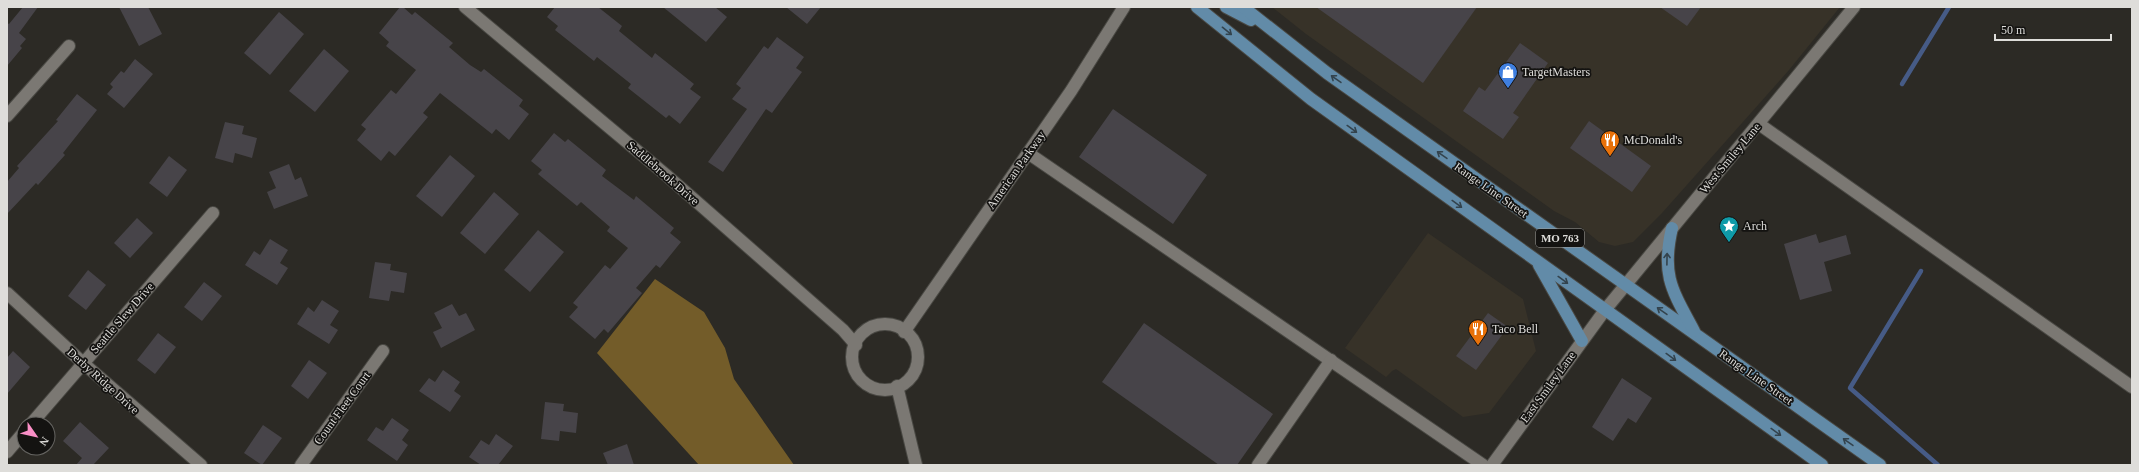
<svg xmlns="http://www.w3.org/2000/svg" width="2139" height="472" font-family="'Times New Roman',serif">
	<rect width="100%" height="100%" fill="#2c2a25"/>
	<g fill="#373228">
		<path d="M 1272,7 L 1840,7 L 1789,70 L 1662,213 L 1633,242 L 1615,246 L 1599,242 L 1575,222 L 1554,211 L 1306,34 Z"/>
		<path d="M 1428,233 L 1523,299 L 1536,351 L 1489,413 L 1463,417 L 1396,369 L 1392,371 L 1386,377 L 1345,348 Z"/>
	</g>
	<path fill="#735c29" d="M 655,279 L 704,312 L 725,348 L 734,379 L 794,465 L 699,465 L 597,353 Z"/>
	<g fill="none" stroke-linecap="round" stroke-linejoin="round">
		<g stroke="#465b86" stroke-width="4.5">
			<path d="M 1902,84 L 1949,7"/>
			<path d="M 1921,271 L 1850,388 L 1938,465"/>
		</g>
	</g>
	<g fill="#474449">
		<path d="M 23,7 L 38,7 L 19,33 L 26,39 L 20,46 L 22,48 L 7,66 L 7,23 L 9,24 Z"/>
		<path d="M 119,7 L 148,7 L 162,34 L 139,46 Z"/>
		<path d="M 400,7 L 403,7 L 412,15 L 415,12 L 453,43 L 449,47 L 470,65 L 481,72 L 484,69 L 523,100 L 519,106 L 529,114 L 509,140 L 496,129 L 492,134 L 440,93 L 423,113 L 428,117 L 395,156 L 389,151 L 381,161 L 357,140 L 366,129 L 361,125 L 391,90 L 396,94 L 416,70 L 386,46 L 389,42 L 379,33 Z"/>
		<path d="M 555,7 L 598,7 L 622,26 L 619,31 L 652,58 L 655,53 L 694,84 L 690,89 L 701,97 L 680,124 L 669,115 L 666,118 L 628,88 L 631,84 L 597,57 L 594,61 L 555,30 L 558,26 L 547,17 Z"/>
		<path d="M 663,7 L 715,7 L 727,17 L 706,42 Z"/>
		<path d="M 786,7 L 821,7 L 807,24 Z"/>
		<path d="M 1316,7 L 1477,7 L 1423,83 Z"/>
		<path d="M 1660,7 L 1701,7 L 1687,26 Z"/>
		<path d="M 279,12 L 304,34 L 270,75 L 244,53 Z"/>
		<path d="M 777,37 L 804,57 L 796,68 L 802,72 L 772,113 L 766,109 L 723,172 L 708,162 L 747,109 L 732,99 L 741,88 L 736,84 L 764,46 L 768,49 Z"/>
		<path d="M 1520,43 L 1548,63 L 1513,113 L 1519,117 L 1503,139 L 1463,111 L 1479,87 L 1485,91 Z"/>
		<path d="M 324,49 L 349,71 L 315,112 L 289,91 Z"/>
		<path d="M 135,59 L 153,74 L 124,108 L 107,94 L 113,87 L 110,84 L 121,71 L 124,73 Z"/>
		<path d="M 77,94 L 97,110 L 63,153 L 65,155 L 38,185 L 36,183 L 7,214 L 7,182 L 19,168 L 17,166 L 58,121 L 56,120 Z"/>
		<path d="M 1113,109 L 1207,175 L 1173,224 L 1079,157 Z"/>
		<path d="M 1589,121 L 1651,166 L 1632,192 L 1570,148 Z"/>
		<path d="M 225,122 L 244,126 L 242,134 L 257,138 L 252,158 L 235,153 L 233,163 L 215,158 Z"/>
		<path d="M 554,133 L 565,142 L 568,139 L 606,170 L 602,176 L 634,200 L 636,196 L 674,228 L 670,233 L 681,242 L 660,268 L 656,265 L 636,288 L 642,293 L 608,333 L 604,329 L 595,339 L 569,317 L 578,307 L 573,303 L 605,265 L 610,269 L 628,248 L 607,231 L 610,227 L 581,202 L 577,206 L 538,174 L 542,170 L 531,161 Z"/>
		<path d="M 450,155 L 475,176 L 442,217 L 416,196 Z"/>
		<path d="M 169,156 L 187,170 L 167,197 L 149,183 Z"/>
		<path d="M 289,164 L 295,180 L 301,177 L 308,196 L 274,209 L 267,192 L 276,188 L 269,172 Z"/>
		<path d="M 494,192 L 519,214 L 485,254 L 460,233 Z"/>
		<path d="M 137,218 L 153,233 L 130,258 L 114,243 Z"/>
		<path d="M 538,230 L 564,252 L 530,292 L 504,270 Z"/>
		<path d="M 1816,234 L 1819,243 L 1846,235 L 1851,254 L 1824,262 L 1832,291 L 1800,300 L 1784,244 Z"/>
		<path d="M 270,239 L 288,250 L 280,263 L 288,268 L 277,285 L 245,265 L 254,251 L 260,255 Z"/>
		<path d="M 375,262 L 391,264 L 390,270 L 407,273 L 404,293 L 391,291 L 389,301 L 369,298 Z"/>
		<path d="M 88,270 L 106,285 L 86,310 L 68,296 Z"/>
		<path d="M 204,282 L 222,296 L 202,321 L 184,307 Z"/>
		<path d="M 322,300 L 339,311 L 330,325 L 338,330 L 329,344 L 297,324 L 308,307 L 314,312 Z"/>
		<path d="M 452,304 L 459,316 L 466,313 L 475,330 L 441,348 L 433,332 L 442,328 L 434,313 Z"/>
		<path d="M 1488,313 L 1508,327 L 1476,370 L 1456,356 Z"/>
		<path d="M 1144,323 L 1273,414 L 1237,465 L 1219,465 L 1102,382 Z"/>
		<path d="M 158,333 L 176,347 L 155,374 L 137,360 Z"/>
		<path d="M 13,351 L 30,367 L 7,394 L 7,358 Z"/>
		<path d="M 309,360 L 327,373 L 308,399 L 291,386 Z"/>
		<path d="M 443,370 L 460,382 L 454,391 L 461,396 L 450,412 L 419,391 L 429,378 L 435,382 Z"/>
		<path d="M 1622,378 L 1652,398 L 1636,423 L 1628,418 L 1613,441 L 1592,427 Z"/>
		<path d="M 545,402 L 564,404 L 563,411 L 578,413 L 576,433 L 560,431 L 559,441 L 541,439 Z"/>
		<path d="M 392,418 L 409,430 L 402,440 L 408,445 L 397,461 L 367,440 L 376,427 L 383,431 Z"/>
		<path d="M 80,422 L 109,448 L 93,465 L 76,465 L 82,458 L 63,441 Z"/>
		<path d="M 263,425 L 282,438 L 262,465 L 244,453 Z"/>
		<path d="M 496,434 L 513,446 L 498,465 L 481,465 L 469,457 L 481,440 L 489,445 Z"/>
		<path d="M 627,444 L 634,465 L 608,465 L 603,453 Z"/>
	</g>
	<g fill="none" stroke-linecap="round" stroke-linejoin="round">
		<g stroke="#494843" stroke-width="14">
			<g id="minor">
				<path d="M 465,7 L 665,174 L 843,330 L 856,345"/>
				<path d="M 7,116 L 69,46"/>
				<path d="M 1759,124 L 2132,387"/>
				<path d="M 1028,153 L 1483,465"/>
				<path d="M 7,293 L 83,363 L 201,465"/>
				<circle cx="885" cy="357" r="33"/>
				<path d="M 904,332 L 1071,91 L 1124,7"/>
				<path d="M 897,386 L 916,465"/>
				<path d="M 31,424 L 213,213"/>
				<path d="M 7,452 L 24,432"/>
				<path d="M 301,465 L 383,351"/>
				<path d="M 1258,465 L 1331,360"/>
				<path d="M 1492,465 L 1605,310 L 1854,7"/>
			</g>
		</g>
		<g stroke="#494843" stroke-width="14">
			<g id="major">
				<path d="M 1197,7 L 1311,99 L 1822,465"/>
				<path d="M 1226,7 L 1251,20"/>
				<path d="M 1243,7 L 1327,73 L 1880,465"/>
				<path d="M 1672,228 C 1661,275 1672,290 1694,331"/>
				<path d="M 1539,265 L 1582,341"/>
			</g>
		</g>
		<use href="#minor" stroke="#7b7873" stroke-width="12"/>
		<use href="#major" stroke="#628ba8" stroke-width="12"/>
	</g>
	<defs><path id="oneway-shaft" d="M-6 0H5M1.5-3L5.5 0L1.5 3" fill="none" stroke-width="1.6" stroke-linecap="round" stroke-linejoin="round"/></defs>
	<g stroke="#33434d">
		<use href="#oneway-shaft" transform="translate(1227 31) rotate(39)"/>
		<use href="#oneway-shaft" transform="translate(1336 79) rotate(-145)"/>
		<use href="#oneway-shaft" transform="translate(1352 129) rotate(36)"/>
		<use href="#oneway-shaft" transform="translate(1442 155) rotate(-145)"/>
		<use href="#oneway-shaft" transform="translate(1457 204) rotate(36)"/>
		<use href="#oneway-shaft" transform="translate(1667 259) rotate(-89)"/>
		<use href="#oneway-shaft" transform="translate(1563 280) rotate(36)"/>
		<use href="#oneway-shaft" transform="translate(1662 311) rotate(-145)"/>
		<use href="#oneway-shaft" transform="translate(1671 357) rotate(36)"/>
		<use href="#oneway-shaft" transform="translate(1776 432) rotate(36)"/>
		<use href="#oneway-shaft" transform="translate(1848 442) rotate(-145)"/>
	</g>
	<defs>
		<g id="shop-pin" transform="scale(1)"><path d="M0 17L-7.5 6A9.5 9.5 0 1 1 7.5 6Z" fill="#3f7fe0" stroke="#141311"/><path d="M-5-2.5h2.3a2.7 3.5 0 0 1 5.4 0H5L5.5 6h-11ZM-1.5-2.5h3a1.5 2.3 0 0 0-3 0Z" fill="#fff"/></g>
		<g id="restaurant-pin" transform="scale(1)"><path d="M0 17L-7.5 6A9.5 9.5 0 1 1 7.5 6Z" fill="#e8710a" stroke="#141311"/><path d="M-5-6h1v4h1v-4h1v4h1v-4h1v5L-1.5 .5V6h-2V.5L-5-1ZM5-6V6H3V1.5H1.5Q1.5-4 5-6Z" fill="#fff"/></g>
		<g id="sight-pin" transform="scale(1)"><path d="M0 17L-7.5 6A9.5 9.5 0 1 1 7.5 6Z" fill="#0f9aa8" stroke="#141311"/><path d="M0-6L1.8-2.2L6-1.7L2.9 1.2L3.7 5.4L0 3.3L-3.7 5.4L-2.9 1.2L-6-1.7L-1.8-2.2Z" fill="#fff"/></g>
	</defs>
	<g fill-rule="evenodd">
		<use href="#shop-pin" x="1508" y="72"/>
		<use href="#restaurant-pin" x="1610" y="140"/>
		<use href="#sight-pin" x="1729" y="226"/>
		<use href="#restaurant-pin" x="1478" y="329"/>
	</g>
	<g text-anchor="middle" stroke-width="3.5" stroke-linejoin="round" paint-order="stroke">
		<rect fill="#141311" stroke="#a1a09e" stroke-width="1" x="1536" y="229" width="48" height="18" rx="3"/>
		<g font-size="11" font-weight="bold" fill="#deddda">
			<text x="1560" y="242">MO 763</text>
		</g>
		<g font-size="12" fill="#deddda" stroke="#141311" text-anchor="start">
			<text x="1522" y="76">TargetMasters</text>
			<text x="1624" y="144">McDonald's</text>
			<text x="1743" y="230">Arch</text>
			<text x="1492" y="333">Taco Bell</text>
		</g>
		<g font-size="12" fill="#deddda" stroke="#141311">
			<text transform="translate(1730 158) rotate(-50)" y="4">West Smiley Lane</text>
			<text transform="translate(1016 170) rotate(-55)" y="4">American Parkway</text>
			<text transform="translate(663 173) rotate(41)" y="4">Saddlebrook Drive</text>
			<text transform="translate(1491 190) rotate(35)" y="4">Range Line Street</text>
			<text transform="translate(122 318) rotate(-49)" y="4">Seattle Slew Drive</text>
			<text transform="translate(1756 377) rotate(35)" y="4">Range Line Street</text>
			<text transform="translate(103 381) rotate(42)" y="4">Derby Ridge Drive</text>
			<text transform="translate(1548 387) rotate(-54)" y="4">East Smiley Lane</text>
			<text transform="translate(342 408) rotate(-54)" y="4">Count Fleet Court</text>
		</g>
	</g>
	<rect width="2139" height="472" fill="none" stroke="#deddda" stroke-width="16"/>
	<g transform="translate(36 436) rotate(124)"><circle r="19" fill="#141311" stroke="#656461"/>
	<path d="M0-3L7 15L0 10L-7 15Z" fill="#fa8fc6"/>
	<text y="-6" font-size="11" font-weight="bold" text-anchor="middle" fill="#deddda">N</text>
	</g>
	<path d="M1995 34v6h116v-6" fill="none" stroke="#deddda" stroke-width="2"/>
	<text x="2001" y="34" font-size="12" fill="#deddda" stroke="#141311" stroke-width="3" paint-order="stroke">50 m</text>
</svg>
